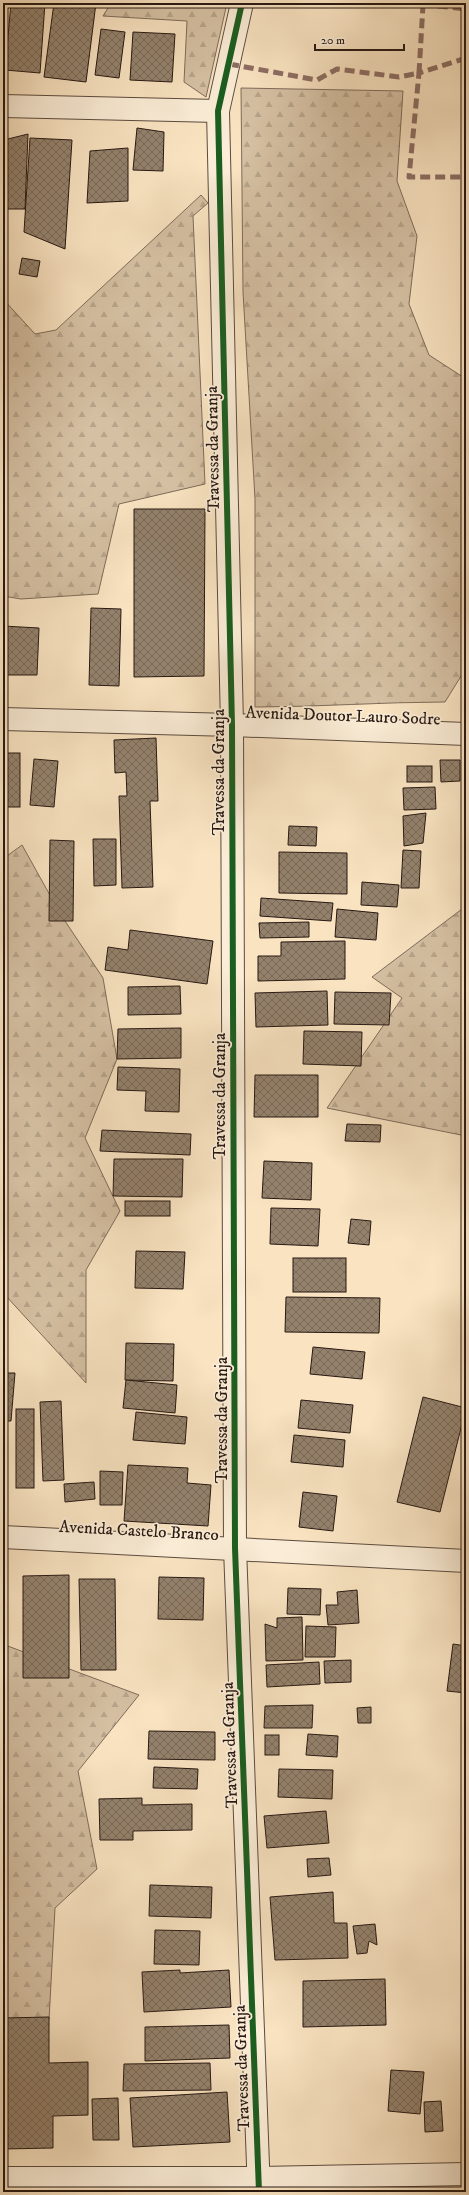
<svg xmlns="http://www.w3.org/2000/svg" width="469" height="2195" font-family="'IM FELL DW Pica',serif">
	<defs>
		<pattern id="forest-firs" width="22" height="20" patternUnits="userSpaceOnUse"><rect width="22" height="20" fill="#d5c0a3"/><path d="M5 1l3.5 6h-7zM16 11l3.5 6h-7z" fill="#b7a48b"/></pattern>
		<pattern id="building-cross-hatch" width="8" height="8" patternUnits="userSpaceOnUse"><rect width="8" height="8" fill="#94826d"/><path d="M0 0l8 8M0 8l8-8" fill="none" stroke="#796958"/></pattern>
	</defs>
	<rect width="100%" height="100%" fill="#f9e3c1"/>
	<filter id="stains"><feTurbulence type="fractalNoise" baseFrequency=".005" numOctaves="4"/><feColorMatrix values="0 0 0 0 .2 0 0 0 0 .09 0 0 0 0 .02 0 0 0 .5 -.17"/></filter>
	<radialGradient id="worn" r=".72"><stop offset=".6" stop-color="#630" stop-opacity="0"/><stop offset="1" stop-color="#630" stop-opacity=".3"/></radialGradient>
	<g fill="url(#forest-firs)" stroke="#7e6c5a">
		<path d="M 111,3 L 227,3 L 206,97 L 184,82 L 187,21 L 103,16 Z"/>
		<path d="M 241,88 L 403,91 L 397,181 L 417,236 L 409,304 L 429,355 L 466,379 L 466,668 L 445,702 C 382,702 319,707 255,707 L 255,499 L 243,292 Z"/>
		<path d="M 201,195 L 208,203 L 193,216 L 205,484 L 119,504 L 98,594 L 21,599 L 3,596 L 3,299 L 35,334 L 56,330 Z"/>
		<path d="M 22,845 L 61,915 L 103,978 L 117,1059 L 85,1138 L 120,1211 L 86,1270 L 86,1383 L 5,1295 L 3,1297 L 3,859 Z"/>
		<path d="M 466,906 L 466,1136 L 327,1108 L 402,998 L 372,977 Z"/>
		<path d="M 5,1645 L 139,1695 L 78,1771 L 97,1869 L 55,1908 L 49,2020 L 3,2020 L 3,1650 Z"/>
	</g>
	<g fill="url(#building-cross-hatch)" stroke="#271812">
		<path d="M 3,3 L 8,3 L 3,70 Z"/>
		<path d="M 11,3 L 45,3 L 40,73 L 5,70 Z"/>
		<path d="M 54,3 L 96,3 L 86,82 L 44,77 Z"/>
		<path d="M 101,29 L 125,32 L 119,78 L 95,75 Z"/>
		<path d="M 133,32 L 175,34 L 172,82 L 130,80 Z"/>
		<path d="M 137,128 L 164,132 L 163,171 L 133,170 Z"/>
		<path d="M 28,134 L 25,209 L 3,209 L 4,140 Z"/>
		<path d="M 30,138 L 72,140 L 65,249 L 24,232 Z"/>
		<path d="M 128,148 L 128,201 L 87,203 L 90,151 Z"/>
		<path d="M 22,258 L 40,261 L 37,277 L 19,274 Z"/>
		<path d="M 134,509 L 205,509 L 204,676 L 134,677 Z"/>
		<path d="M 91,608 L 121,609 L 119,686 L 89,685 Z"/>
		<path d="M 3,626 L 39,628 L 37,675 L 3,675 Z"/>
		<path d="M 466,695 L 466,710 L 462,710 Z"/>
		<path d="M 156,738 L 158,801 L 150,801 L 153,887 L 122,888 L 119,796 L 127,796 L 126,772 L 115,773 L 114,740 Z"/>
		<rect x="3" y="753" width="17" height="54"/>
		<path d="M 34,759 L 58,761 L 54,807 L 30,805 Z"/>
		<path d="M 440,760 L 460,760 L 460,781 L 441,782 Z"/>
		<rect x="407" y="766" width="25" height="16"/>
		<path d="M 435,787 L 436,809 L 404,810 L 403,788 Z"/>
		<path d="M 426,813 L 423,843 L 404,846 L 403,816 Z"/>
		<path d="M 289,826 L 317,827 L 316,846 L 288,845 Z"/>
		<path d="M 93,839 L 116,839 L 116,885 L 94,886 Z"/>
		<path d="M 50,840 L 74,841 L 73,921 L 49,921 Z"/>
		<path d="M 403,850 L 421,851 L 419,888 L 401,888 Z"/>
		<path d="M 279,852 L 347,853 L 347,894 L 279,893 Z"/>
		<path d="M 464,853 L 466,853 L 466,874 L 463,874 Z"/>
		<path d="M 362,882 L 399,885 L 397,907 L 361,905 Z"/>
		<path d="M 261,898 L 333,903 L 331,921 L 260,916 Z"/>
		<path d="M 337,909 L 378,913 L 376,940 L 335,937 Z"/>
		<path d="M 309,922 L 309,937 L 260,938 L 259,923 Z"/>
		<path d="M 130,930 L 213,941 L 207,984 L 105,970 L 108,947 L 128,950 Z"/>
		<path d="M 345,941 L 345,979 L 258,981 L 258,956 L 281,956 L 281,942 Z"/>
		<path d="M 180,986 L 181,1014 L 128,1015 L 128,987 Z"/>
		<path d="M 327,991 L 328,1025 L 256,1027 L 255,993 Z"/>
		<path d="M 335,992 L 391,993 L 389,1025 L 334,1024 Z"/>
		<path d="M 181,1028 L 181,1058 L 117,1059 L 118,1029 Z"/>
		<path d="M 304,1031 L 362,1032 L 361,1066 L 303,1064 Z"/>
		<path d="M 118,1067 L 180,1069 L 179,1112 L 145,1111 L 146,1091 L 117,1090 Z"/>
		<path d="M 255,1075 L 318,1075 L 318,1117 L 254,1117 Z"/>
		<path d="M 347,1124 L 381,1125 L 380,1142 L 345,1141 Z"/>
		<path d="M 102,1130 L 191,1134 L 190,1155 L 100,1151 Z"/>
		<path d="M 114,1159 L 183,1159 L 182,1197 L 113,1196 Z"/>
		<path d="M 264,1161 L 312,1163 L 311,1200 L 262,1198 Z"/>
		<rect x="125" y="1201" width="45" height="15"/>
		<path d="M 271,1208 L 320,1209 L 318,1246 L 270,1244 Z"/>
		<path d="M 351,1219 L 371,1221 L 369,1245 L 348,1243 Z"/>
		<path d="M 136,1251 L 185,1252 L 183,1289 L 135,1288 Z"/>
		<rect x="293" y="1258" width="53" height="34"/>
		<path d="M 286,1297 L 380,1298 L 379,1333 L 285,1332 Z"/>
		<path d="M 126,1343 L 174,1344 L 173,1381 L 125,1380 Z"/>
		<path d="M 313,1347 L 365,1352 L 362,1379 L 310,1374 Z"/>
		<path d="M 3,1373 L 15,1373 L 11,1421 L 3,1421 Z"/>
		<path d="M 126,1380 L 177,1385 L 175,1413 L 123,1408 Z"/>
		<path d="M 423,1397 L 466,1408 L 440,1512 L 397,1502 Z"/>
		<path d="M 301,1400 L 353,1405 L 350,1433 L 298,1428 Z"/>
		<path d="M 61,1401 L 64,1480 L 43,1481 L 40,1402 Z"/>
		<rect x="16" y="1409" width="18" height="79"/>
		<path d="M 136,1412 L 187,1417 L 185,1444 L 133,1440 Z"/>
		<path d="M 294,1435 L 345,1440 L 343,1467 L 291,1462 Z"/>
		<path d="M 128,1465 L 188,1468 L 187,1483 L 211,1485 L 208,1526 L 124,1521 Z"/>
		<path d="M 100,1471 L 123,1472 L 122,1505 L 100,1505 Z"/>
		<path d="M 94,1482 L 95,1499 L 65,1502 L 64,1484 Z"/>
		<path d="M 303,1492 L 337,1496 L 333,1531 L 299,1527 Z"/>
		<path d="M 69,1575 L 69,1678 L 23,1678 L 23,1576 Z"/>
		<path d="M 159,1577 L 204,1578 L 203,1620 L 158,1619 Z"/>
		<path d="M 79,1579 L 115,1579 L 116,1670 L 81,1670 Z"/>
		<path d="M 288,1588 L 321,1589 L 320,1615 L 287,1614 Z"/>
		<path d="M 357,1590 L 359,1623 L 328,1625 L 326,1605 L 338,1605 L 337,1592 Z"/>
		<path d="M 302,1617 L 303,1660 L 266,1661 L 265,1624 L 277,1628 L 277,1618 Z"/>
		<path d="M 306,1626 L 336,1627 L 335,1657 L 305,1657 Z"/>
		<path d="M 453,1644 L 466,1646 L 466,1693 L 447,1691 Z"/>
		<path d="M 351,1660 L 351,1682 L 325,1683 L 324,1661 Z"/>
		<path d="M 319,1662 L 320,1684 L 267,1687 L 266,1665 Z"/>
		<path d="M 313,1705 L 312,1728 L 264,1728 L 265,1706 Z"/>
		<path d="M 371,1707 L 371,1723 L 358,1723 L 357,1708 Z"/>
		<path d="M 149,1731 L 215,1732 L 215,1760 L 148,1759 Z"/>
		<path d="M 308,1734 L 338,1736 L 337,1757 L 306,1755 Z"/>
		<rect x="265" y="1735" width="14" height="20"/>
		<path d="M 154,1767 L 198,1769 L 197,1789 L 153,1788 Z"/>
		<path d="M 279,1769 L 333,1770 L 332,1799 L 278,1797 Z"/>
		<path d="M 142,1798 L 142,1805 L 192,1804 L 192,1830 L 133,1831 L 133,1840 L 100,1840 L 99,1799 Z"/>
		<path d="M 326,1811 L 329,1843 L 267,1848 L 264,1816 Z"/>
		<path d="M 329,1858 L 331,1875 L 308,1877 L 307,1859 Z"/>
		<path d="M 150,1885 L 212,1887 L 211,1918 L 149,1916 Z"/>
		<path d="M 333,1892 L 334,1923 L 347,1923 L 348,1958 L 275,1960 L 270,1897 Z"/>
		<path d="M 375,1924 L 377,1945 L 369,1941 L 367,1953 L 357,1954 L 353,1926 Z"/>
		<path d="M 155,1930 L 200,1931 L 199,1965 L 154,1964 Z"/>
		<path d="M 180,1970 L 180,1973 L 229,1970 L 231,2007 L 144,2012 L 142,1972 Z"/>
		<path d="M 385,1979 L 386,2025 L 303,2027 L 303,1981 Z"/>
		<path d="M 49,2017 L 49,2063 L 88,2062 L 88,2115 L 53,2116 L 53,2148 L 3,2149 L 3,2018 Z"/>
		<path d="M 229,2025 L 230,2058 L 145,2061 L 145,2027 Z"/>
		<path d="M 210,2063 L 211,2090 L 123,2091 L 124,2064 Z"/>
		<path d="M 391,2070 L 424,2072 L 420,2114 L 388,2111 Z"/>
		<path d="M 227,2092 L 230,2142 L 133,2147 L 130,2098 Z"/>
		<path d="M 118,2098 L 119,2140 L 93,2140 L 92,2099 Z"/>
		<path d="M 441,2101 L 443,2131 L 425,2132 L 424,2102 Z"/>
	</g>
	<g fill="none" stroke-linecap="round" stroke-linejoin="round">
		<g stroke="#5c4b3e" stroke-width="24">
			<g id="minor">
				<path d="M 242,3 L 218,111 L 232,725 L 235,1548 L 259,2192"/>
				<path d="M 3,106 L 218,111"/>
				<path d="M 3,1537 L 466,1561"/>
				<path d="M 3,2178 L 259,2178 L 466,2174"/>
			</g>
		</g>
		<g stroke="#5c4b3e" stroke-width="24">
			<path id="tertiary" d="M 3,719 L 232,725 L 466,734"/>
		</g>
		<use href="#minor" stroke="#fbedd7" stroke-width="22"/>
		<use href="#tertiary" stroke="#fbedd7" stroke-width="22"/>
		<g stroke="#8d6e63" stroke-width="5" stroke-dasharray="10 5" stroke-linecap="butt">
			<path d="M 408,3 L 466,9"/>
			<path d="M 466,58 L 419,73 L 409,177 L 466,177"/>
			<path d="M 229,64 L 317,80 L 337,69 L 399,77 L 419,73 L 423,5"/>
		</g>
		<g stroke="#fbedd7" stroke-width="8">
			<path id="cycleway" d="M 242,3 L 218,111 L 232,725 L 235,1548 L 259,2192"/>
		</g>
		<use href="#cycleway" stroke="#1b5e20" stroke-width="6"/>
	</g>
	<g text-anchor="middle" stroke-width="3.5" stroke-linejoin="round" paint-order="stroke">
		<g font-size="17" fill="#271812" stroke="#fbedd7">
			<text transform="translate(212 449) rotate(-91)" y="6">Travessa da Granja</text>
			<text transform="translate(343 715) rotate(2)" y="6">Avenida Doutor Lauro Sodre</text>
			<text transform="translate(218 772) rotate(-90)" y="6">Travessa da Granja</text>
			<text transform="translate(219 1096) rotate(-90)" y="6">Travessa da Granja</text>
			<text transform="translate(221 1420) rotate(-90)" y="6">Travessa da Granja</text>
			<text transform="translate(139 1530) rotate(3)" y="6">Avenida Castelo Branco</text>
			<text transform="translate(229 1745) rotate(-92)" y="6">Travessa da Granja</text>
			<text transform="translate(241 2068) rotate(-92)" y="6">Travessa da Granja</text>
		</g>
	</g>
	<rect width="469" height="2195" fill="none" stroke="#f9e3c1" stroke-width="16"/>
	<rect x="4" y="4" width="461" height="2187" fill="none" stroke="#271812" stroke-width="2"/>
	<rect x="8" y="8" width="453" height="2179" fill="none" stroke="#271812"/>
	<path d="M315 44v6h89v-6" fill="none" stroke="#271812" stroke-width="2"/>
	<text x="321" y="44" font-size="12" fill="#271812" stroke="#fbedd7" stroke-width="3" paint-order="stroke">20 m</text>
	<rect width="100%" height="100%" filter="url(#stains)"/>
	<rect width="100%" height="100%" fill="url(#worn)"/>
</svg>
